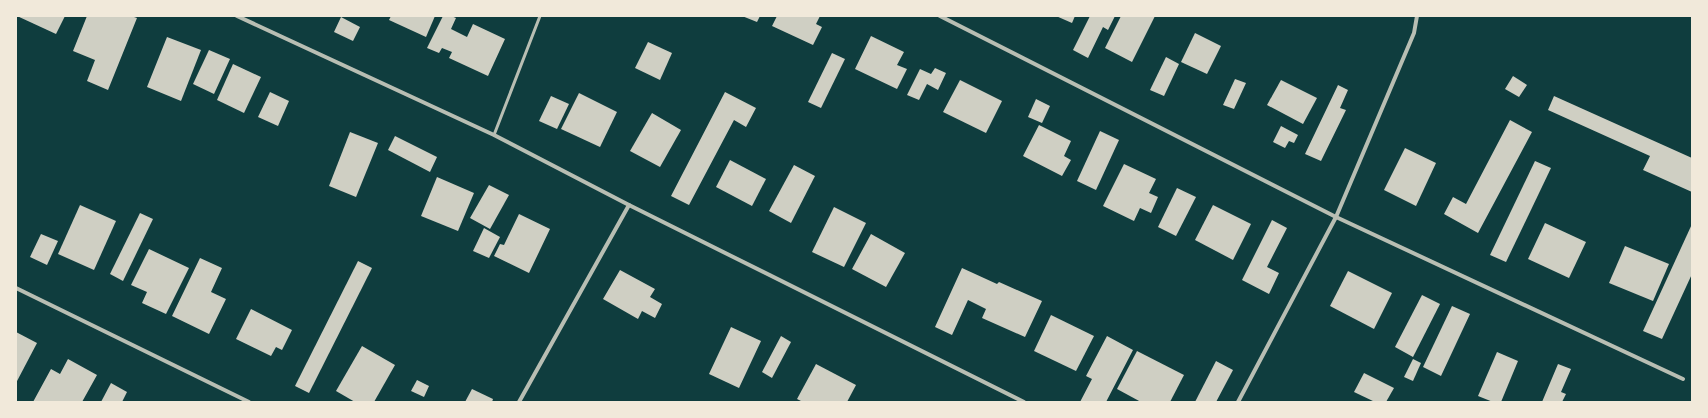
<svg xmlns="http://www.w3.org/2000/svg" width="1708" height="418" font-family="'Roboto Condensed',sans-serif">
	<rect width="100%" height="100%" fill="#0f3d3e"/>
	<g fill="#cfcfc3">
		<path d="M 17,16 L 65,16 L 56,34 Z"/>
		<path d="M 87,16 L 131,16 L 137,18 L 108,90 L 87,81 L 95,60 L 73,51 Z"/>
		<path d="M 391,16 L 435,16 L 426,37 L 389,20 Z"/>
		<path d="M 443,16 L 451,16 L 456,18 L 451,29 L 467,37 L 473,24 L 505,39 L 488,76 L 449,58 L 452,52 L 442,48 L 439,53 L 427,48 Z"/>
		<path d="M 742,16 L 760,16 L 757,22 Z"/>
		<path d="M 777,16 L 820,16 L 816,24 L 822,27 L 813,45 L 772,26 Z"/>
		<path d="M 1056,16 L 1075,16 L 1072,23 Z"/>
		<path d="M 1090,16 L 1115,16 L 1108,30 L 1103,27 L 1088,58 L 1073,50 Z"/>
		<path d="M 1121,16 L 1155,16 L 1132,62 L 1105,48 Z"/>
		<path d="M 341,17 L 360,27 L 353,41 L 334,32 Z"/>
		<path d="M 1195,33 L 1221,46 L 1207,74 L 1181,62 Z"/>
		<path d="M 871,36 L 904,52 L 897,65 L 907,69 L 897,89 L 855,69 Z"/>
		<path d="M 167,37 L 201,50 L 181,101 L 147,87 Z"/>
		<path d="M 648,42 L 672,53 L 660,80 L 635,68 Z"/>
		<path d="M 209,50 L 230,59 L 214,94 L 193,84 Z"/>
		<path d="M 832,53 L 845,59 L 821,108 L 808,102 Z"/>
		<path d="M 1166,57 L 1179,64 L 1164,96 L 1150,90 Z"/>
		<path d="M 233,64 L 261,77 L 244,113 L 217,100 Z"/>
		<path d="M 935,68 L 946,73 L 938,90 L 927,84 L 919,100 L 907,95 L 920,69 L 931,74 Z"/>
		<path d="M 1513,76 L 1527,85 L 1519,97 L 1505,89 Z"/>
		<path d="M 1235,79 L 1246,83 L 1234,109 L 1223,105 Z"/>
		<path d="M 960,80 L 1002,101 L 986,133 L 943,112 Z"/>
		<path d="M 1281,80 L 1317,98 L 1303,124 L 1267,105 Z"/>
		<path d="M 1338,85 L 1348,90 L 1340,108 L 1346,110 L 1321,161 L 1305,154 Z"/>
		<path d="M 270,92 L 289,101 L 278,126 L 258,117 Z"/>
		<path d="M 725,92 L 756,108 L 746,127 L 734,120 L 689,205 L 671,196 Z"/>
		<path d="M 579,93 L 617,112 L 600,147 L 561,129 Z"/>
		<path d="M 551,96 L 569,104 L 557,129 L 539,121 Z"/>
		<path d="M 1554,96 L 1692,158 L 1692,192 L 1643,170 L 1650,156 L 1548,110 Z"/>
		<path d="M 1036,99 L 1050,106 L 1042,123 L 1028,117 Z"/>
		<path d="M 652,113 L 681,130 L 660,167 L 630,151 Z"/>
		<path d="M 1510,120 L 1532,132 L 1478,233 L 1444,214 L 1453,197 L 1466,204 Z"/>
		<path d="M 1039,125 L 1071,141 L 1064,156 L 1071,160 L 1062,176 L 1023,156 Z"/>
		<path d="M 1281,126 L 1298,135 L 1294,143 L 1289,141 L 1285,148 L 1273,142 Z"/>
		<path d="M 1100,131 L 1119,140 L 1096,190 L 1077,181 Z"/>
		<path d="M 350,132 L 378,143 L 356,197 L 329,186 Z"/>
		<path d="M 395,136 L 437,157 L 430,172 L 388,150 Z"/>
		<path d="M 1405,148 L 1436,163 L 1416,206 L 1384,190 Z"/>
		<path d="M 730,160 L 766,179 L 752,206 L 716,187 Z"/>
		<path d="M 1535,161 L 1551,168 L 1506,262 L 1490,255 Z"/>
		<path d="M 1124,164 L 1156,179 L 1149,193 L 1158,197 L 1151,213 L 1140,208 L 1134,221 L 1103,206 Z"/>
		<path d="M 794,165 L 815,176 L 791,223 L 769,211 Z"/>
		<path d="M 437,177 L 474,193 L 458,231 L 421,216 Z"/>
		<path d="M 489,185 L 509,195 L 490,229 L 470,218 Z"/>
		<path d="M 1177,188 L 1196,197 L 1176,236 L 1158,227 Z"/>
		<path d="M 80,205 L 116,221 L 94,270 L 58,254 Z"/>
		<path d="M 1213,205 L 1251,224 L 1233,260 L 1195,240 Z"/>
		<path d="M 834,207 L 866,223 L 844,267 L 812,252 Z"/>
		<path d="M 140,213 L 153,219 L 123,281 L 110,274 Z"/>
		<path d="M 519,214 L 550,229 L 529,273 L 494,256 L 500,244 L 504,245 Z"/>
		<path d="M 1272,220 L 1287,228 L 1267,267 L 1279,273 L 1269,294 L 1242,280 Z"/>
		<path d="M 1545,223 L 1586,242 L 1569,278 L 1528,259 Z"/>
		<path d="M 1692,224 L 1692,274 L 1662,339 L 1643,331 Z"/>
		<path d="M 484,228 L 500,237 L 489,258 L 473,251 Z"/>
		<path d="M 41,234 L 58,241 L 47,265 L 30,257 Z"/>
		<path d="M 871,234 L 905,253 L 886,287 L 852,269 Z"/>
		<path d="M 1625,246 L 1669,264 L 1653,301 L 1609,283 Z"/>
		<path d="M 149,249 L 189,268 L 166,314 L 142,303 L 147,292 L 131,285 Z"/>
		<path d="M 200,258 L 222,268 L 211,292 L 226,299 L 209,334 L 172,316 Z"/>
		<path d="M 358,261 L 372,268 L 309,393 L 295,386 Z"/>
		<path d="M 962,268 L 997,284 L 999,282 L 1042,301 L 1025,337 L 982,318 L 986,309 L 968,300 L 952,335 L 935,327 Z"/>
		<path d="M 620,270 L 655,289 L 650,297 L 662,304 L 655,318 L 642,311 L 638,319 L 603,299 Z"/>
		<path d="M 1348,271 L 1392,293 L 1374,329 L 1330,306 Z"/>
		<path d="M 1422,295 L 1440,304 L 1413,357 L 1395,347 Z"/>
		<path d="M 1452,306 L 1470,314 L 1441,376 L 1423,367 Z"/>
		<path d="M 251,309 L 292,330 L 282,350 L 276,347 L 271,356 L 236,339 Z"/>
		<path d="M 1051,315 L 1094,336 L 1076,371 L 1034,351 Z"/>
		<path d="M 731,327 L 761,341 L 739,388 L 709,374 Z"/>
		<path d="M 16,332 L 37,343 L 16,383 Z"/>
		<path d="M 781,336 L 791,342 L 772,378 L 762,372 Z"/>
		<path d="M 1107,336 L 1133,350 L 1106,402 L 1080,402 L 1092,379 L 1086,376 Z"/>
		<path d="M 362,346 L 395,365 L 374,402 L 355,402 L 336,391 Z"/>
		<path d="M 1137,351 L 1184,375 L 1170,402 L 1141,402 L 1117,389 Z"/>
		<path d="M 1497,352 L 1518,361 L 1501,402 L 1493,402 L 1478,396 Z"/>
		<path d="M 68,359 L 97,375 L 82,402 L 33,402 L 51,369 L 60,374 Z"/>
		<path d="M 1413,359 L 1421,363 L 1413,381 L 1404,377 Z"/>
		<path d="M 1216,361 L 1233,370 L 1216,402 L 1195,402 Z"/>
		<path d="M 816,364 L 856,385 L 847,402 L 803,402 L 797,399 Z"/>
		<path d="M 1558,364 L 1571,369 L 1561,392 L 1566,394 L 1562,402 L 1542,402 Z"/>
		<path d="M 1364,373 L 1394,388 L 1386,402 L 1375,402 L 1354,392 Z"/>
		<path d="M 417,380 L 429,386 L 424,397 L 411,391 Z"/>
		<path d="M 111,383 L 127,392 L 122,402 L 101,402 Z"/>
		<path d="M 472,389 L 493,399 L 492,402 L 465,402 Z"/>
	</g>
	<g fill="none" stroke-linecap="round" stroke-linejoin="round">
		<path stroke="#b8beb3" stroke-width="3" d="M 494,135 L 540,16"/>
		<g stroke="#b8beb3" stroke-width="4">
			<path d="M 237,16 L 494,135 L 629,205 L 1024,402"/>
			<path d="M 940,16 L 1336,217 L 1683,379"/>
			<path d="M 16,288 L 249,402"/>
			<path d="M 519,402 L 629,205"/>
			<path d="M 1238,402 L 1336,217 L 1414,33 L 1417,16"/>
		</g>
	</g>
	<rect width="1708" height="418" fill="none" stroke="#f1e9da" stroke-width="34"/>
</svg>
